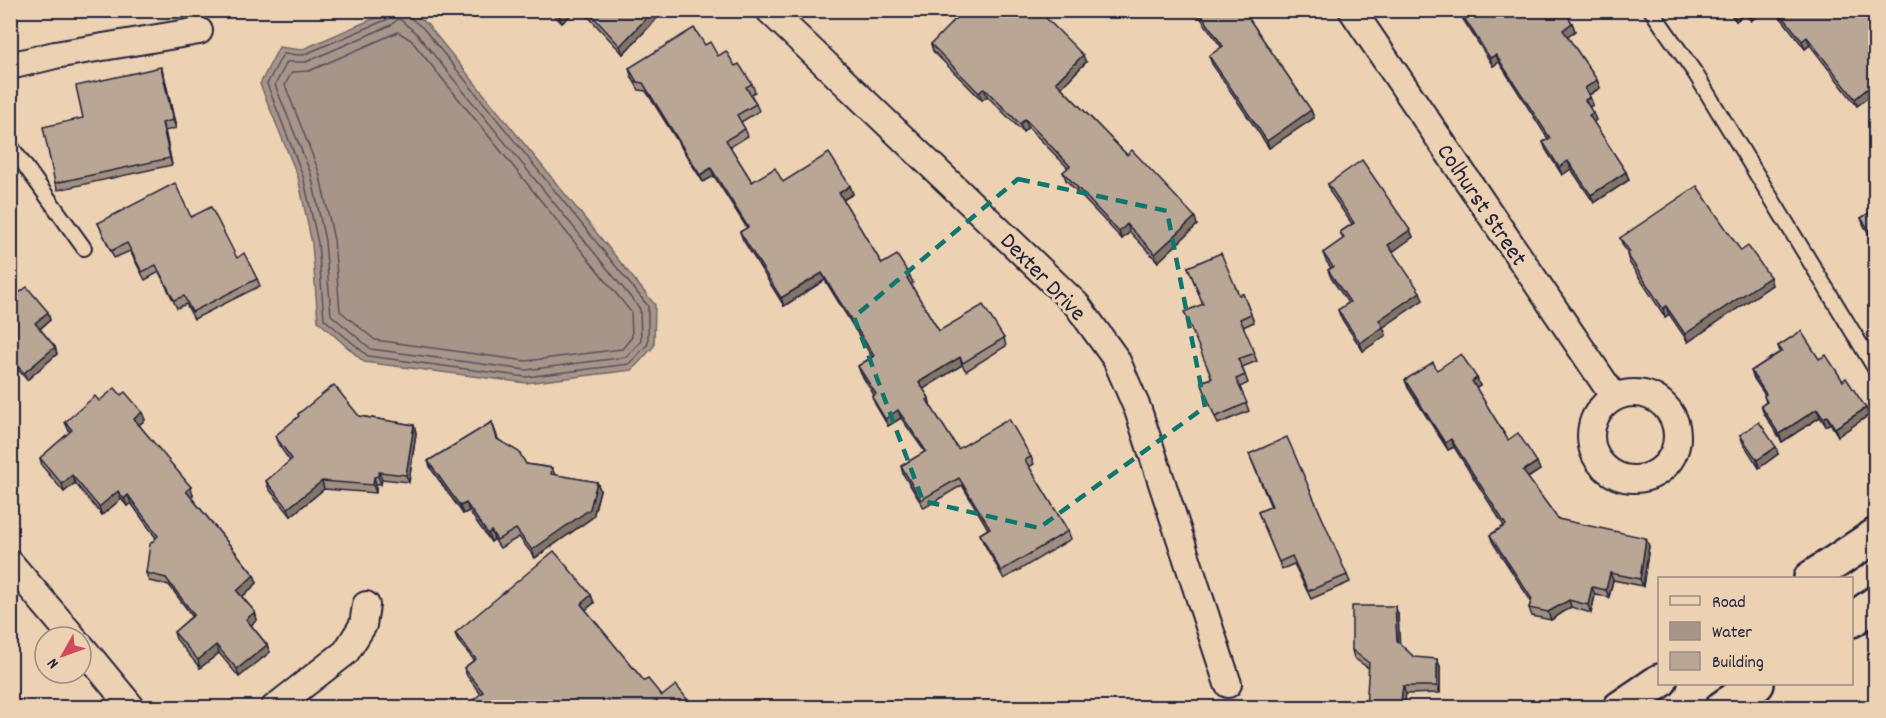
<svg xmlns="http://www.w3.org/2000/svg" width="1886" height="718" font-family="Dekko,sans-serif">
	<rect width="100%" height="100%" fill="#ecd1b3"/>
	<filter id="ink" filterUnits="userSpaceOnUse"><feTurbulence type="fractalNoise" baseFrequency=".0167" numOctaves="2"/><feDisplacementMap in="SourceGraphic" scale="12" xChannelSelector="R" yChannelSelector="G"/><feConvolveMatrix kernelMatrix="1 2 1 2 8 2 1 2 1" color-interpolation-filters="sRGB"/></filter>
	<g filter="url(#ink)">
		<path fill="#a7958a" stroke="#72676a" stroke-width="1.5" d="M 391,11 L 410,11 L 427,24 L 655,305 L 654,346 L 632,370 L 526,383 L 364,362 L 318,321 L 312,244 L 298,177 L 260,84 L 279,47 L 301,50 Z"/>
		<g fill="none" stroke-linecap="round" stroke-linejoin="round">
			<g stroke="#57505b" stroke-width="1.5">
				<path d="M 392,10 L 391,15 L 388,19 L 303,55 L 283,54 L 267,84 L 303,176 L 318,243 L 324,319 L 368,356 L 526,377 L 629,364 L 648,344 L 648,306 L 423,28 L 409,17 L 407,10"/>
				<path d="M 398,19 L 401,20 L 417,34 L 640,309 L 641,341 L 626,357 L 526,370 L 371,349 L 331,315 L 325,241 L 311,174 L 275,85 L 287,62 L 306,62 L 391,25 Z"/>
				<path d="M 398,32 L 411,40 L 631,312 L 632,337 L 622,349 L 526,361 L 375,340 L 340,311 L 334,240 L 319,172 L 285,85 L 292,72 L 309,71 Z"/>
			</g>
			<g stroke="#22223b" stroke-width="18">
				<g id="lane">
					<path d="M 1651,10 L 1695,73 L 1876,370"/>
					<path d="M 10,145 L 84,248"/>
				</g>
			</g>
			<g stroke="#22223b" stroke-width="30">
				<g id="street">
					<path d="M 769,10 L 1077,305 L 1116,359 L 1138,410 L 1228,684"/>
					<path d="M 1352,10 L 1614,397"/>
					<path d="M 10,66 L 55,55 L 199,31"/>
					<circle cx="1634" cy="436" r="43"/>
					<path d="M 10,563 L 73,637"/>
					<path d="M 81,646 L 132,708"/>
					<path d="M 274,708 L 346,652 L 363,625 L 366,605"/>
				</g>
			</g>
			<g stroke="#22223b" stroke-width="38">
				<g id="highway">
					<path d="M 1811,578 L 1876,535"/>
					<path d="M 1852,620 L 1876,603"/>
					<path d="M 1620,708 L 1660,681"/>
					<path d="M 1722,708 L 1757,684"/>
				</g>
			</g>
			<use href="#lane" stroke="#ecd1b3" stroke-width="14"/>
			<use href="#street" stroke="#ecd1b3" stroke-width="26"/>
			<use href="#highway" stroke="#ecd1b3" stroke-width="33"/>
		</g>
		<g fill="#a08f80" stroke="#22223b" stroke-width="1.5">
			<path d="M 548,10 L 576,10 L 562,23 Z"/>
			<path d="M 582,10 L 664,10 L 664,11 L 623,54 Z"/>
			<path d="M 1195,10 L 1243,10 L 1311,110 L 1314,118 L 1269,148 L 1212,64 L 1209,56 L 1222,48 Z"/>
			<path d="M 1457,10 L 1564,10 L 1572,23 L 1575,31 L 1567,36 L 1597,80 L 1600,88 L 1589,95 L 1593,105 L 1589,107 L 1596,120 L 1593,122 L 1626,172 L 1629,180 L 1594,203 L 1571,169 L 1562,175 L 1546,150 L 1543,142 L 1548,139 L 1499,62 L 1493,66 Z"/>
			<path d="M 1727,10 L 1764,10 L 1751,21 L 1745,14 L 1736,21 Z"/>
			<path d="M 1775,10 L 1864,10 L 1875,25 L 1875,92 L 1857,106 L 1810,45 L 1805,49 Z"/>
			<path d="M 931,44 L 1086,62 L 1061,87 L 1127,155 L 1197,225 L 1158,262 L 1130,232 L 1122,239 L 1066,180 L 1063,172 L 1068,168 L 1028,127 L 1023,132 L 987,96 L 982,100 L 933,51 Z"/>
			<path d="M 705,45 L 718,56 L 735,66 L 752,84 L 755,92 L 751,94 L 756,104 L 759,111 L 741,122 L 745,129 L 748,136 L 730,147 L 752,182 L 783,182 L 850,186 L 853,194 L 843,200 L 882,264 L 910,276 L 913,283 L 911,285 L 939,331 L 1004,338 L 1006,346 L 966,371 L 962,365 L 923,389 L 929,398 L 931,407 L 958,449 L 1031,457 L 1034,464 L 1029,467 L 1068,531 L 1071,539 L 1004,579 L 983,542 L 980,534 L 988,529 L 962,485 L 924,508 L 903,474 L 901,466 L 925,452 L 901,418 L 888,426 L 875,404 L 872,397 L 874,395 L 861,374 L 858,366 L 872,357 L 825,280 L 784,306 L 743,240 L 740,232 L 747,228 L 714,176 L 703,182 L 646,91 L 639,90 L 631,76 L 629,68 Z"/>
			<path d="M 164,75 L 176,128 L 165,131 L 172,165 L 58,190 L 55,183 L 83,118 Z"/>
			<path d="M 1875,134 L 1875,152 L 1872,146 L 1869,138 Z"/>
			<path d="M 1328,184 L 1410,230 L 1413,237 L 1392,251 L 1423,300 L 1383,327 L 1386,335 L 1363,351 L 1341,318 L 1338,310 L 1348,303 L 1331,278 L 1328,270 L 1331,268 L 1326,261 L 1323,253 L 1343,239 L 1340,232 L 1352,224 L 1330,192 Z"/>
			<path d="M 1875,209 L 1875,243 L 1864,226 L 1861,218 Z"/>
			<path d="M 191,217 L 237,258 L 257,279 L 260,286 L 194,319 L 186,304 L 177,308 L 159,272 L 145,280 L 130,251 L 114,258 L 98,223 Z"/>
			<path d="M 1620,238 L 1741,251 L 1772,285 L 1688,342 L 1669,314 L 1665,317 L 1629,262 L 1627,254 L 1628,253 L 1623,246 Z"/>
			<path d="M 1188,267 L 1239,295 L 1243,294 L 1254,322 L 1243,327 L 1257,361 L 1242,367 L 1248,383 L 1240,387 L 1249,411 L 1218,424 L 1201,382 L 1211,378 L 1203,304 Z"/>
			<path d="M 16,295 L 50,320 L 40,329 L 55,347 L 57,354 L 27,380 L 14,365 L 10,368 Z"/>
			<path d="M 1778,346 L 1819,359 L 1843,381 L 1869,415 L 1838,436 L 1830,423 L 1826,426 L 1820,417 L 1782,442 L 1764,414 L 1761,406 L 1766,402 L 1764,396 L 1765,395 L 1754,379 L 1751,371 L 1780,352 Z"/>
			<path d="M 1437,370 L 1477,378 L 1480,386 L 1476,388 L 1508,440 L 1540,470 L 1528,478 L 1558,519 L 1649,546 L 1643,586 L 1613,580 L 1609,597 L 1595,595 L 1591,613 L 1571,607 L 1551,620 L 1532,616 L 1529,608 L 1531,601 L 1493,543 L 1490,535 L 1504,526 L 1454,447 L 1448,450 L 1408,388 L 1405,380 Z"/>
			<path d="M 121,395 L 145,420 L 139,425 L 193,495 L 191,497 L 254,575 L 257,583 L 242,597 L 255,612 L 257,620 L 251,625 L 267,645 L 270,652 L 239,677 L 219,653 L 200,668 L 176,639 L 174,632 L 192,616 L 169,585 L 149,581 L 146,573 L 156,538 L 131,503 L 127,506 L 121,499 L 102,515 L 75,483 L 64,492 L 42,466 L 40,458 L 70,432 L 68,429 L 65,422 L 99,401 Z"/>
			<path d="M 298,414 L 359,416 L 414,425 L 416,433 L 409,482 L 382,479 L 381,484 L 376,484 L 376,493 L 324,489 L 291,516 L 269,489 L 266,481 L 290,461 L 278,444 L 275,436 L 299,417 Z"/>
			<path d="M 492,422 L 498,439 L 526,464 L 552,468 L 555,475 L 597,482 L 600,490 L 593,517 L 535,558 L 519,537 L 500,548 L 494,539 L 491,542 L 469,511 L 463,514 L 431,469 L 428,461 Z"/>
			<path d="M 1740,435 L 1778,454 L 1759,468 L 1743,443 Z"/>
			<path d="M 1249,454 L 1347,575 L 1350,582 L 1311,599 L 1294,564 L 1282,569 L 1258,512 L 1271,507 Z"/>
			<path d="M 591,595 L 594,603 L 585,610 L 644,681 L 662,696 L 694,708 L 480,693 L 467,676 L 464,668 L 474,660 L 458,641 L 455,633 Z"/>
			<path d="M 1395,606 L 1398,614 L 1399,643 L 1414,657 L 1440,666 L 1440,693 L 1406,694 L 1354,658 L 1352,650 Z"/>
		</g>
		<g fill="#827468" stroke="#22223b" stroke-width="1.5">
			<path d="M 565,10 L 576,10 L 562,23 L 559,16 Z"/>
			<path d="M 654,10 L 664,11 L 623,54 L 620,46 Z"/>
			<path d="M 1737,10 L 1744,10 L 1745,14 L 1736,21 L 1733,14 Z"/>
			<path d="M 1751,10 L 1764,10 L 1751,21 L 1748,13 Z"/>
			<path d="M 1572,23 L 1575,31 L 1566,37 L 1563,30 Z"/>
			<path d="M 1807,37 L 1810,45 L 1805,49 L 1802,41 Z"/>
			<path d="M 1083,55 L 1086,62 L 1059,90 L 1056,82 Z"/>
			<path d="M 1496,55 L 1499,62 L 1493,66 L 1490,58 Z"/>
			<path d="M 161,67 L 164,75 L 176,128 L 173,120 Z"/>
			<path d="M 1597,80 L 1600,88 L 1587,96 L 1585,88 Z"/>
			<path d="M 1875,82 L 1875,92 L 1857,106 L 1855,99 Z"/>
			<path d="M 984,88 L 987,96 L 982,100 L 979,93 Z"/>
			<path d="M 1590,97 L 1593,105 L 1587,108 L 1585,100 Z"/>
			<path d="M 1311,110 L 1314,118 L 1269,148 L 1267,141 Z"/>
			<path d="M 1593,113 L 1596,120 L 1592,123 L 1589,115 Z"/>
			<path d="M 1025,119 L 1028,127 L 1023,132 L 1020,124 Z"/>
			<path d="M 162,123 L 165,131 L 172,165 L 170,158 Z"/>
			<path d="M 1568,161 L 1571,169 L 1562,175 L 1559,167 Z"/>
			<path d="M 711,168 L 714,176 L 703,182 L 700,175 Z"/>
			<path d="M 1626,172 L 1629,180 L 1594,203 L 1591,195 Z"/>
			<path d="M 850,186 L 853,194 L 841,201 L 839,193 Z"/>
			<path d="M 1195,217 L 1197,225 L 1158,262 L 1155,254 Z"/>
			<path d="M 1127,224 L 1130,232 L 1122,239 L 1119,232 Z"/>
			<path d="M 1410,230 L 1413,237 L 1391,253 L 1388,245 Z"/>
			<path d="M 822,273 L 825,280 L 784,306 L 781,298 Z"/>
			<path d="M 1770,277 L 1772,285 L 1688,342 L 1685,334 Z"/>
			<path d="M 1420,292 L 1423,300 L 1382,328 L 1379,320 Z"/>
			<path d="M 1666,306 L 1669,314 L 1665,317 L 1663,309 Z"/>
			<path d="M 48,312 L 50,320 L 37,331 L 35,323 Z"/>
			<path d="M 1383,327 L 1386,335 L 1363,351 L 1360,343 Z"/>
			<path d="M 55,347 L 57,354 L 27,380 L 24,373 Z"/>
			<path d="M 11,357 L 14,365 L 10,368 L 10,358 Z"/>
			<path d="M 960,357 L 962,365 L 922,390 L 919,382 Z"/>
			<path d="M 1477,378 L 1480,386 L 1475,389 L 1472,381 Z"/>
			<path d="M 1866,408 L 1869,415 L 1838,436 L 1835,428 Z"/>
			<path d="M 1817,409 L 1820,417 L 1782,442 L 1779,434 Z"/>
			<path d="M 898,410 L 901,418 L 888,426 L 885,419 Z"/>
			<path d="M 142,412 L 145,420 L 136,427 L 134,419 Z"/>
			<path d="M 1827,416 L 1830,423 L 1826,426 L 1823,418 Z"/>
			<path d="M 414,425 L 416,433 L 409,482 L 406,475 Z"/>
			<path d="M 1451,439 L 1454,447 L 1448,450 L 1445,443 Z"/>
			<path d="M 1776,447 L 1778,454 L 1759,468 L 1757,460 Z"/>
			<path d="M 1537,462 L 1540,470 L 1526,479 L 1523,471 Z"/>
			<path d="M 379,472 L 382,479 L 381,484 L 378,476 Z"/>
			<path d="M 72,475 L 75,483 L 64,492 L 62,484 Z"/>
			<path d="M 374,477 L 376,484 L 376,493 L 373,485 Z"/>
			<path d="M 322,481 L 324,489 L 291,516 L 288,508 Z"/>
			<path d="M 597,482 L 600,490 L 593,517 L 535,558 L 532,550 Z"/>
			<path d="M 191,487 L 193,495 L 189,499 L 186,491 Z"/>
			<path d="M 118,491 L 121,499 L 102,515 L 99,507 Z"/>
			<path d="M 128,495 L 131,503 L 127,506 L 124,499 Z"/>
			<path d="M 466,503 L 469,511 L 463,514 L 460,506 Z"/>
			<path d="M 491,531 L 494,539 L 491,542 L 488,534 Z"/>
			<path d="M 1646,538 L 1649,546 L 1643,586 L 1640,579 Z"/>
			<path d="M 1610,573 L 1613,580 L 1609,597 L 1606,590 Z"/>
			<path d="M 254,575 L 257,583 L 240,599 L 237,591 Z"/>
			<path d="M 1592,587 L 1595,595 L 1591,613 L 1588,605 Z"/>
			<path d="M 591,595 L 594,603 L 583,612 L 581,604 Z"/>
			<path d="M 1569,600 L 1571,607 L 1551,620 L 1548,612 Z"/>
			<path d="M 1395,606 L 1398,614 L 1400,648 L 1397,641 Z"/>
			<path d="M 255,612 L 257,620 L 249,627 L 246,619 Z"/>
			<path d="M 216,645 L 219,653 L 200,668 L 198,660 Z"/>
			<path d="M 267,645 L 270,652 L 239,677 L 237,669 Z"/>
			<path d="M 1437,659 L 1440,666 L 1440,693 L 1437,686 Z"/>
			<path d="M 1403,686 L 1406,694 L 1404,708 L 1400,708 Z"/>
		</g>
		<g fill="#baa695" stroke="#22223b" stroke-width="1.5">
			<path d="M 554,10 L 565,10 L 559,16 Z"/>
			<path d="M 587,10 L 654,10 L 620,46 Z"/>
			<path d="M 964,10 L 1038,10 L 1083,55 L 1056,82 L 1127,155 L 1132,150 L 1195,217 L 1155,254 L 1127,224 L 1119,232 L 1063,172 L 1070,166 L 1025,119 L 1020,124 L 984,88 L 979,93 L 931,44 Z"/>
			<path d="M 1198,10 L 1243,10 L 1311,110 L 1267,141 L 1209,56 L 1223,46 Z"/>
			<path d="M 1459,10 L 1564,10 L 1572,23 L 1563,30 L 1597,80 L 1585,88 L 1590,97 L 1585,100 L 1593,113 L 1589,115 L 1626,172 L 1591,195 L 1568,161 L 1559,167 L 1543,142 L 1550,138 L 1496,55 L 1490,58 Z"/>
			<path d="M 1778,10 L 1864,10 L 1875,25 L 1875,82 L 1855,99 L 1807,37 L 1802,41 Z"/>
			<path d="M 694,28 L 705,45 L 710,42 L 718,56 L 726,51 L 735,66 L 739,64 L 752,84 L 746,87 L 756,104 L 737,115 L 745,129 L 726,140 L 752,182 L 775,168 L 783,182 L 829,153 L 850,186 L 839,193 L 882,264 L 897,255 L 910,276 L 907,278 L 939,331 L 983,305 L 1004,338 L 963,363 L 960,357 L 919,382 L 929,398 L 927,400 L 958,449 L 1009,419 L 1031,457 L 1025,460 L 1068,531 L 1001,571 L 980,534 L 990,528 L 959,478 L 921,500 L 901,466 L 926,451 L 898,410 L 885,419 L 872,397 L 876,394 L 858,366 L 874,356 L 822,273 L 781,298 L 740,232 L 748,227 L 711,168 L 700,175 L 643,83 L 637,82 L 629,68 Z"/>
			<path d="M 161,67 L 173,120 L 162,123 L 170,158 L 55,183 L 43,127 L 83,118 L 76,86 Z"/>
			<path d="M 1875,134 L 1875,148 L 1869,138 Z"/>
			<path d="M 1362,160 L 1410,230 L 1388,245 L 1420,292 L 1379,320 L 1383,327 L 1360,343 L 1338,310 L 1350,302 L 1328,270 L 1333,267 L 1323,253 L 1344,238 L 1340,232 L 1354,223 L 1328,184 Z"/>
			<path d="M 175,183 L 191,217 L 211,207 L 237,258 L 244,253 L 257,279 L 192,312 L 184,296 L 174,300 L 156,265 L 142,272 L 127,243 L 111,251 L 98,223 Z"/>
			<path d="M 1697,186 L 1741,251 L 1748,246 L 1770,277 L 1685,334 L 1666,306 L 1663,309 L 1627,254 L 1630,252 L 1620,238 Z"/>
			<path d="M 1875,209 L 1875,239 L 1861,218 Z"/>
			<path d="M 1221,253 L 1239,295 L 1243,294 L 1251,314 L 1240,319 L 1255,353 L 1238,359 L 1245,375 L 1236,379 L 1247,403 L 1215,417 L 1201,382 L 1212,378 L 1184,312 L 1203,304 L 1188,267 Z"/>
			<path d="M 27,287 L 48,312 L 35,323 L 55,347 L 24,373 L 10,358 L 10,289 L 16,295 Z"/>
			<path d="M 1801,331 L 1819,359 L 1826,355 L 1843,381 L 1846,378 L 1866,408 L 1835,428 L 1827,416 L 1823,418 L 1817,409 L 1779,434 L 1761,406 L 1767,402 L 1764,396 L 1766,394 L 1751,371 L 1782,351 L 1778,346 Z"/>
			<path d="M 1461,354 L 1477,378 L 1472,381 L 1508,440 L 1518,433 L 1537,462 L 1523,471 L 1558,519 L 1646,538 L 1640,579 L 1610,573 L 1606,590 L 1592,587 L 1588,605 L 1569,600 L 1548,612 L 1529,608 L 1532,599 L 1490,535 L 1506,525 L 1451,439 L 1445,443 L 1405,380 L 1433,362 L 1437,370 Z"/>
			<path d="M 334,385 L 359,416 L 414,425 L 406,475 L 379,472 L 378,476 L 374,477 L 373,485 L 322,481 L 288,508 L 266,481 L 292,459 L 275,436 L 299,416 L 298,414 Z"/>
			<path d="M 115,388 L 121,395 L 125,392 L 142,412 L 134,419 L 191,487 L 186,491 L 254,575 L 237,591 L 255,612 L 246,619 L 267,645 L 237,669 L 216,645 L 198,660 L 174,632 L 194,615 L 166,578 L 146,573 L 150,544 L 158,536 L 128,495 L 124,499 L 118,491 L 99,507 L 72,475 L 62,484 L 40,458 L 72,430 L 65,422 L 95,396 L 99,401 Z"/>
			<path d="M 492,422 L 497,439 L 519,452 L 526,464 L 552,468 L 551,474 L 597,482 L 590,509 L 532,550 L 516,529 L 497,540 L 491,531 L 488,534 L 466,503 L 460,506 L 428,461 Z"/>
			<path d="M 1759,422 L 1776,447 L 1757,460 L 1740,435 Z"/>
			<path d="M 1287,437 L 1347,575 L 1308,591 L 1292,556 L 1279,562 L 1258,512 L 1272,506 L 1249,454 Z"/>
			<path d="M 554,551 L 591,595 L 581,604 L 644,681 L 648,679 L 662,696 L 676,685 L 694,708 L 463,708 L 483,692 L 464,668 L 476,659 L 455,633 Z"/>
			<path d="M 1352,606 L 1395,606 L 1397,641 L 1414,657 L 1437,659 L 1437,686 L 1403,686 L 1400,708 L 1366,708 L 1369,663 L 1352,650 Z"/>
		</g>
	</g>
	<path fill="none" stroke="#0f766e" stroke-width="4.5" stroke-dasharray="12 8" stroke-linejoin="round" d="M 1018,179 L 1167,211 L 1205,407 L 1039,528 L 923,501 L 854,317 Z"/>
	<g text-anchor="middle" stroke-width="6" stroke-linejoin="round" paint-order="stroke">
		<g font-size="24" fill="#22223b" stroke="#ecd1b3">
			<text transform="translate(1483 204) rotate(56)" y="8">Colhurst Street</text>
			<text transform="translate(1044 276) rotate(46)" y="8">Dexter Drive</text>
		</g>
	</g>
	<rect width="1886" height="718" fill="none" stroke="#ecd1b3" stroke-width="36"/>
	<rect x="18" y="18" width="1850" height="682" fill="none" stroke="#22223b" stroke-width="2" filter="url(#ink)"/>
	<rect x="1658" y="577" width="195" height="108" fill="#ecd1b3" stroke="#9b8b83" stroke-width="1.5"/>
	<rect x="1670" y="596" width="30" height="9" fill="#ecd1b3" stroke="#9b8b83" stroke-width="1.5"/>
	<text x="1712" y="607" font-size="18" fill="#22223b">Road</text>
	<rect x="1670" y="622" width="30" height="18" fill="#a7958a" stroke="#9b8b83" stroke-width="1.5"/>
	<text x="1712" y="637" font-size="18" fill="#22223b">Water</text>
	<rect x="1670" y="652" width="30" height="18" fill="#baa695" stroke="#9b8b83" stroke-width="1.5"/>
	<text x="1712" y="667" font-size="18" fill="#22223b">Building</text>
	<g transform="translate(63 655) rotate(230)"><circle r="28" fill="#ecd1b3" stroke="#9b8b83" stroke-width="1.5"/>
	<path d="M0-4.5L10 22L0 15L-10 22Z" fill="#d1495b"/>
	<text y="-9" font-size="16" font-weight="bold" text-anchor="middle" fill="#22223b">N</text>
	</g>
</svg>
